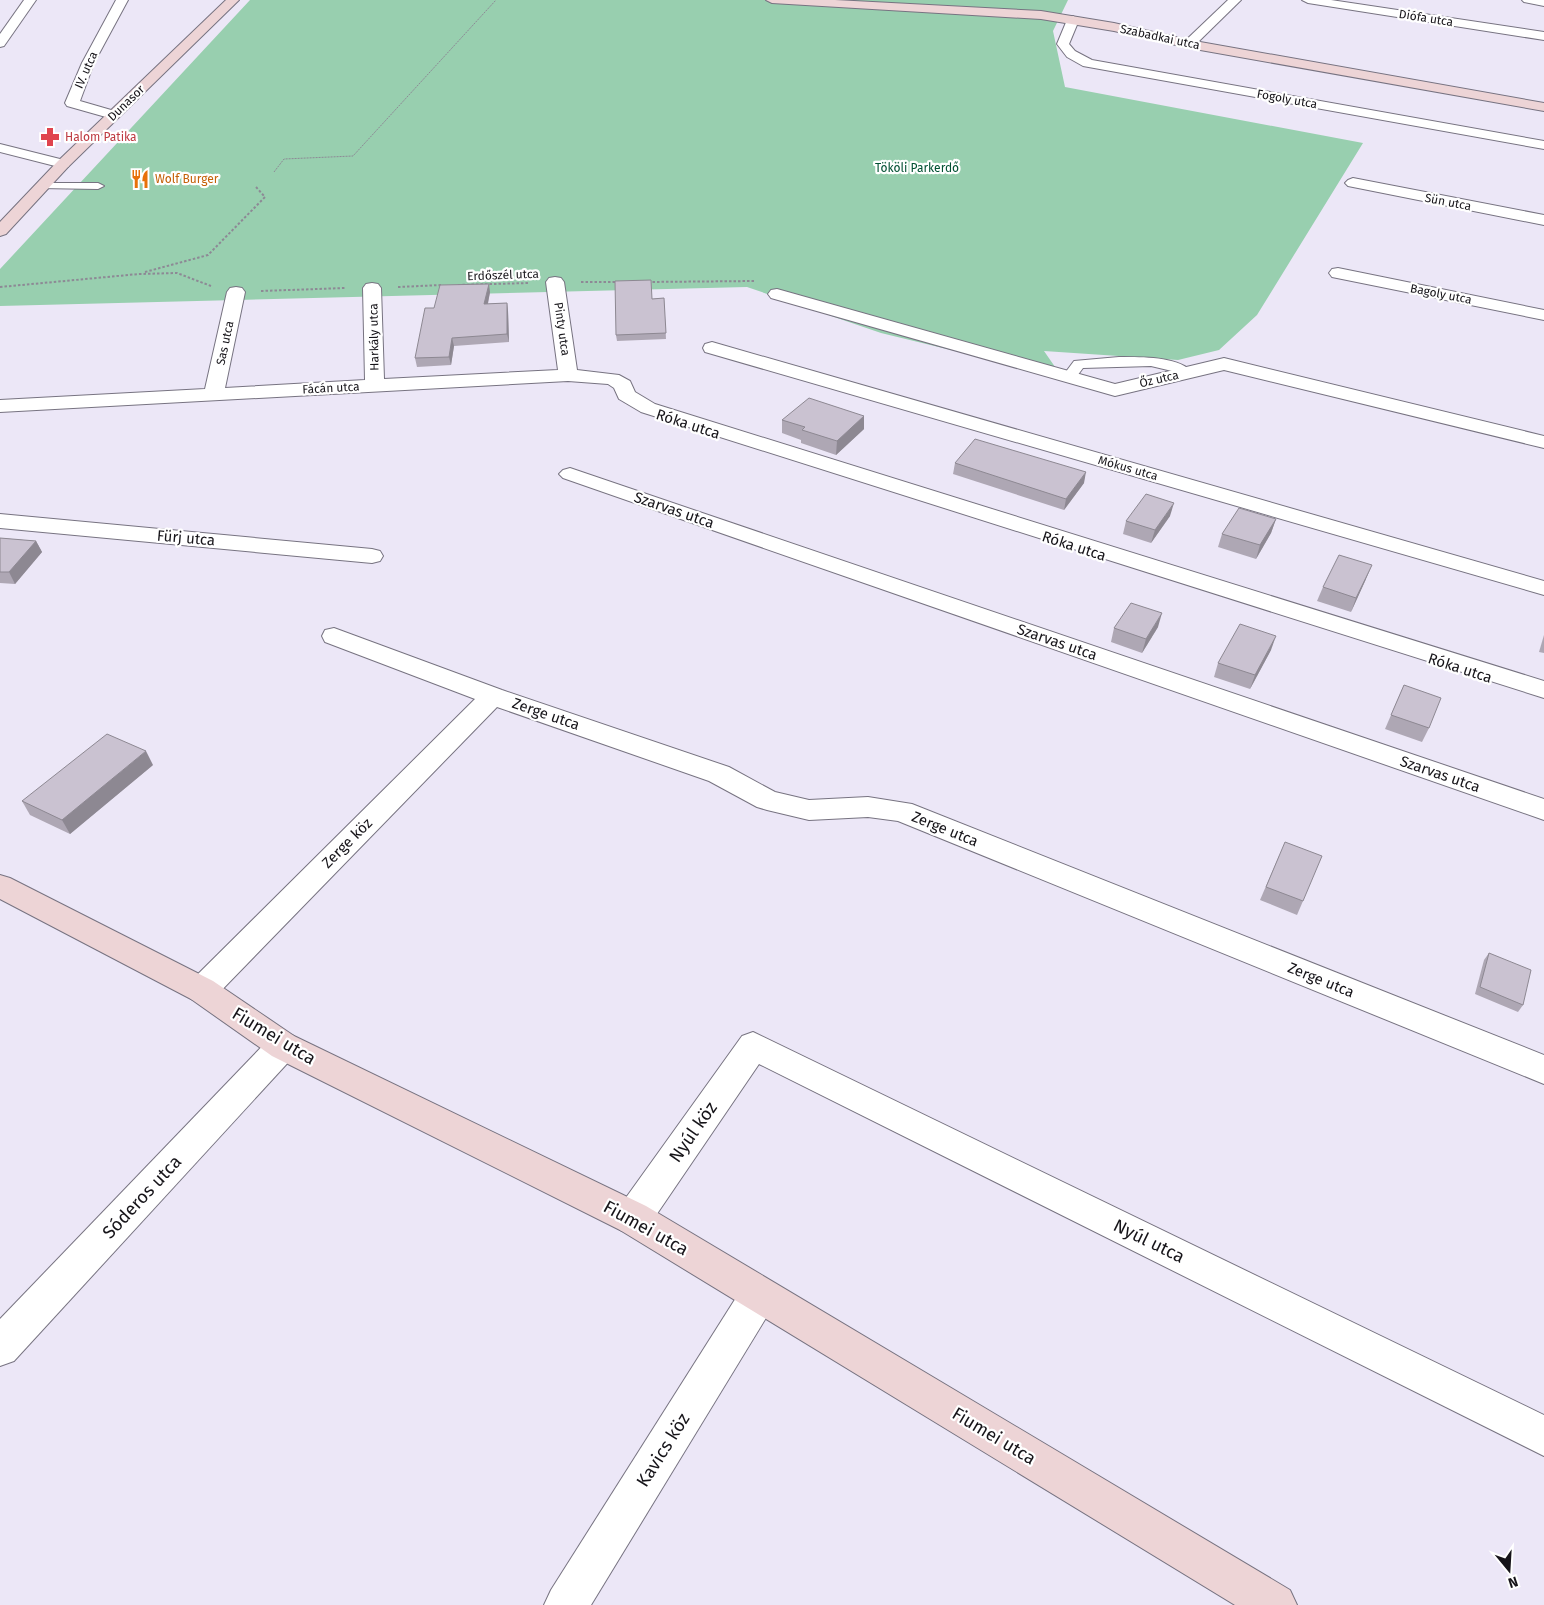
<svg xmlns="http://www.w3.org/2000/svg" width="1544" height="1605" font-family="'Fira Sans',sans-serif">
	<rect width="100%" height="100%" fill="#ece7f7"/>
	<path fill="#98cfaf" d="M 250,0 L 1068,0 L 1053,31 L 1065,87 L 1363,143 L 1257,315 L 1219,350 L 1178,360 L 1044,351 L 1062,377 L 881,333 L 747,287 L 0,306 L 0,269 Z"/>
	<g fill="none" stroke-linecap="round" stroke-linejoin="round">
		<g stroke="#777381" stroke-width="2">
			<g id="lane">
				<path d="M 43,183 L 98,183 L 104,186 L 98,189 L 39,188 L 37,186 L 39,184 Z"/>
				<path d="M 1119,357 C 1139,357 1180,356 1193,373 L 1186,377 L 1172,371 L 1151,366 L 1083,368 L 1074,380 L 1069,381 L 1062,377 L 1074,361 Z"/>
			</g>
		</g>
		<g stroke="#777381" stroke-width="2">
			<g id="street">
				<path d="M 24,0 L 36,0 L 4,46 L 0,47 L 0,34 Z"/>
				<path d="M 116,0 L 128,0 L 94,63 L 80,101 L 118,112 L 120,115 L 113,119 L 67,106 L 65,103 L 82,63 Z"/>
				<path d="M 1228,0 L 1241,0 L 1193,47 L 1185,47 L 1183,44 L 1185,41 Z"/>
				<path d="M 1302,0 L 1331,0 L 1544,32 L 1544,40 L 1308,3 Z"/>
				<path d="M 1522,0 L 1544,0 L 1544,6 L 1524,2 Z"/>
				<path d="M 1073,16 L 1079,20 L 1069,44 L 1075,51 L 1092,60 L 1544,141 L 1544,149 L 1083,66 L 1067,57 L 1057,44 L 1067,20 Z"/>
				<path d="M 0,144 L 68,161 L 70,164 L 68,167 L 63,168 L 0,152 Z"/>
				<path d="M 1353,178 L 1544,215 L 1544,225 L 1348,186 L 1345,183 L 1348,180 Z"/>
				<path d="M 1338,268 L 1544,310 L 1544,320 L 1332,277 L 1329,273 L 1332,269 Z"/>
				<path d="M 555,277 L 561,278 L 564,282 L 577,370 L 619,375 L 630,381 L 635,392 L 655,404 L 1544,681 L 1544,698 L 641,412 L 619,399 L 614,388 L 608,384 L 568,381 L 0,412 L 0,400 L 205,389 L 227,292 L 230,288 L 236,287 L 242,288 L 245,292 L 225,388 L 365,380 L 363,288 L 366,284 L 372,283 L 378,284 L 381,288 L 384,379 L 558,370 L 546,282 L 549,278 Z"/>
				<path d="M 777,289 L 1115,384 L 1224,358 L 1544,436 L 1544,448 L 1224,370 L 1115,396 L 771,298 L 768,294 L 771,290 Z"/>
				<path d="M 712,342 L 1544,581 L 1544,595 L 705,352 L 703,348 L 705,344 Z"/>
				<path d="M 570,468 L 1544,799 L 1544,820 L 563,478 L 559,474 L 563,470 Z"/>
				<path d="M 0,514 L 372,549 L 380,551 L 383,556 L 380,561 L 372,563 L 0,528 Z"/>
				<path d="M 334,628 L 502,690 L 729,767 L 775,792 L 809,800 L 868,797 L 912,804 L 1544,1055 L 1544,1084 L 898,821 L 868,817 L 809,820 L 767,810 L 757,807 L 709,781 L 497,707 L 213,999 L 202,1003 L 191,999 L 186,990 L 191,981 L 475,699 L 325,642 L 322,636 L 325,630 Z"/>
				<path d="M 283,1032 L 294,1036 L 299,1046 L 294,1056 L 14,1361 L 0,1366 L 0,1319 L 272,1036 Z"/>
				<path d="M 753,1032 L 1544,1415 L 1544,1456 L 759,1064 L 646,1230 L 633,1235 L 620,1230 L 615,1218 L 620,1206 L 742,1036 Z"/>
				<path d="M 759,1277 L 772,1282 L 778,1295 L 772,1308 L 591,1605 L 544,1605 L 551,1590 L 746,1282 Z"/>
			</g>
		</g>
		<g stroke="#777381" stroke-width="2">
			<g id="secondary">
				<path d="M 226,0 L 239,0 L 68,167 L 6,234 L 0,236 L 0,222 L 58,161 Z"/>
				<path d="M 766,0 L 835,0 L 1041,11 L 1114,23 L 1189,40 L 1544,103 L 1544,111 L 1189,48 L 1114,31 L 1041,19 L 772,3 Z"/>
				<path d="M 0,875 L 10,878 L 213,981 L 294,1036 L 646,1206 L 1290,1590 L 1297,1605 L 1235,1605 L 620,1230 L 272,1056 L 191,999 L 0,899 Z"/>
			</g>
		</g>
		<path stroke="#8d8995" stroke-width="1" stroke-dasharray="2 1" stroke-linecap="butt" d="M 274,172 L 284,159 L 353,156 L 496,0"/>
		<g stroke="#8d8995" stroke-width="2" stroke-dasharray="2.5 2" stroke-linecap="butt">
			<path d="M 145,272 L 208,255 L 265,197 L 256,187"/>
			<path d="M 139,274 L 177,273 L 211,286"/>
			<path d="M 581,282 L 619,282"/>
			<path d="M 648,282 L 754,281"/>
			<path d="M 458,285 L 529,283"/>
			<path d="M 0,287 L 139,274"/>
			<path d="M 398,287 L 442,285"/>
			<path d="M 261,291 L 345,288"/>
		</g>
		<use href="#lane" fill="#fff" fill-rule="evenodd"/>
		<use href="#street" fill="#fff" fill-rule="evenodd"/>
		<use href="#secondary" fill="#edd4d6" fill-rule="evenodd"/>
	</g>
	<g fill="#aea7b4">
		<path d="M 490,292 L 488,304 L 507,303 L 508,311 L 509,342 L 454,346 L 451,365 L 417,367 L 415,358 Z"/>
		<path d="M 664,298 L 666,339 L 617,341 L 616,335 L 652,299 Z"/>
		<path d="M 864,416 L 864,429 L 836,455 L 801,443 L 801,440 L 782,433 L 782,420 Z"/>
		<path d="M 955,463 L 1084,483 L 1064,510 L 953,474 Z"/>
		<path d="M 1170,516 L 1151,543 L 1123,534 L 1126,521 Z"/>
		<path d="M 1276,519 L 1271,533 L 1256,559 L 1218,547 L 1222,534 Z"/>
		<path d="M 0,538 L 36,541 L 42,552 L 15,584 L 0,583 Z"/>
		<path d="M 1366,579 L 1351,612 L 1317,601 L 1323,587 Z"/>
		<path d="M 1158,627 L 1142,653 L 1111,642 L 1114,628 Z"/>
		<path d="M 1544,635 L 1544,653 L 1539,652 Z"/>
		<path d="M 1271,650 L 1250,689 L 1214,677 L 1218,663 Z"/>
		<path d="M 1404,685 L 1429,728 L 1422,742 L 1385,729 Z"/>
		<path d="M 153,765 L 70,834 L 30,815 L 22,801 Z"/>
		<path d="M 1279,856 L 1303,901 L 1297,915 L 1260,900 Z"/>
		<path d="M 1489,953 L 1523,1005 L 1518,1012 L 1475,994 L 1484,960 Z"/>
	</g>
	<g fill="#8d8892">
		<path d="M 489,284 L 490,292 L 486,312 L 484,304 Z"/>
		<path d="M 507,303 L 508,311 L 509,342 L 507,334 Z"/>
		<path d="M 452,338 L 454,346 L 451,365 L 449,357 Z"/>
		<path d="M 864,416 L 864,429 L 836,455 L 837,441 Z"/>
		<path d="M 1086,472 L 1084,483 L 1064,510 L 1066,499 Z"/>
		<path d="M 1174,503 L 1170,516 L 1151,543 L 1155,530 Z"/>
		<path d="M 1276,519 L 1271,533 L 1256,559 L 1260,545 Z"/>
		<path d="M 36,541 L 42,552 L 15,584 L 9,572 Z"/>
		<path d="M 1372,565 L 1366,579 L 1351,612 L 1356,598 Z"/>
		<path d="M 1162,613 L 1158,627 L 1142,653 L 1146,639 Z"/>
		<path d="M 1276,636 L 1271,650 L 1250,689 L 1255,675 Z"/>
		<path d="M 146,751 L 153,765 L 70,834 L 62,820 Z"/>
	</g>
	<g fill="#cac2d1" stroke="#8d8892">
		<path d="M 651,280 L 652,299 L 664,298 L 666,333 L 616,335 L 615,281 Z"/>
		<path d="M 489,284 L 484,304 L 507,303 L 507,334 L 452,338 L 449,357 L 415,358 L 425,308 L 434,308 L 440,285 Z"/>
		<path d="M 809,398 L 864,416 L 837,441 L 802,430 L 805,427 L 782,420 Z"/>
		<path d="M 975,439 L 1086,472 L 1066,499 L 955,463 Z"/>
		<path d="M 1146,494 L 1174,503 L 1155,530 L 1126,521 Z"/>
		<path d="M 1239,508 L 1276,519 L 1260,545 L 1222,534 Z"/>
		<path d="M 0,538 L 36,541 L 9,572 L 0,572 Z"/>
		<path d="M 1339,555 L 1372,565 L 1356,598 L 1323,587 Z"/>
		<path d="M 1131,603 L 1162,613 L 1146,639 L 1114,628 Z"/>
		<path d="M 1240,624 L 1276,636 L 1255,675 L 1218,663 Z"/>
		<path d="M 1404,685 L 1441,698 L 1429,728 L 1391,715 Z"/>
		<path d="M 107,734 L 146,751 L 62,820 L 22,801 Z"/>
		<path d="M 1285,842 L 1322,856 L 1303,901 L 1266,887 Z"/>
		<path d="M 1489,953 L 1531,970 L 1523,1005 L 1480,987 Z"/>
	</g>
	<defs>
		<g id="pharmacy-bare" transform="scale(1.5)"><path d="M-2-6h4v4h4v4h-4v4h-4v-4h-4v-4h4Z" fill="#e0444e" stroke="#fff" stroke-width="2.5" paint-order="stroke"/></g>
		<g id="restaurant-bare" transform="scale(1.5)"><path d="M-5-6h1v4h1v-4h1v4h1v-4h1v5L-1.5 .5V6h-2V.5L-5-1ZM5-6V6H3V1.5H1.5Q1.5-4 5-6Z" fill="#e8710a" stroke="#fff" stroke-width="2.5" paint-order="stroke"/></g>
	</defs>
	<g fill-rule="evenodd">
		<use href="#pharmacy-bare" x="50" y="137"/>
		<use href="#restaurant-bare" x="140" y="179"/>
	</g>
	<g text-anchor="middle" stroke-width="4.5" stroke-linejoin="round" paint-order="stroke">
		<g font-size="12" fill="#161419" stroke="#fff">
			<text transform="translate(1426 18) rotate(9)" y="4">Diófa utca</text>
			<text transform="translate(1160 37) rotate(12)" y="4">Szabadkai utca</text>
			<text transform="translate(86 70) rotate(-66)" y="4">IV. utca</text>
			<text transform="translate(1287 99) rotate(10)" y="4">Fogoly utca</text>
			<text transform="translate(126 103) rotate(-44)" y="4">Dunasor</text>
			<text transform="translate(1448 202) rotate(11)" y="4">Sün utca</text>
			<text transform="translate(503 275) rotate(-2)" y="4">Erdőszél utca</text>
			<text transform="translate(1441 294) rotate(11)" y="4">Bagoly utca</text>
			<text transform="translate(562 329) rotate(82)" y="4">Pinty utca</text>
			<text transform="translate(374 337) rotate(-91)" y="4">Harkály utca</text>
			<text transform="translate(225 343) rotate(-78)" y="4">Sas utca</text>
			<text transform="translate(1159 379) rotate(-13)" y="4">Őz utca</text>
			<text transform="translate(331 388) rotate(-3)" y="4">Fácán utca</text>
			<text transform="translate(1128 468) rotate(16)" y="4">Mókus utca</text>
		</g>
		<g font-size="12" fill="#be3a42" stroke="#fff" text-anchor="start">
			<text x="65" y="141">Halom Patika</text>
		</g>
		<g font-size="12" fill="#015032" stroke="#fff">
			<text x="917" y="172">Tököli Parkerdő</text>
		</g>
		<g font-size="12" fill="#c56008" stroke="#fff" text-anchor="start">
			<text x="155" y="183">Wolf Burger</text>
		</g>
		<g font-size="15" fill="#161419" stroke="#fff">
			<text transform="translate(688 424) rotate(18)" y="5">Róka utca</text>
			<text transform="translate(674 510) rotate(19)" y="5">Szarvas utca</text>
			<text transform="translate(186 538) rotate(5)" y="5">Fürj utca</text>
			<text transform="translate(1074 546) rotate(18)" y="5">Róka utca</text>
			<text transform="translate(1057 642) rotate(19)" y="5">Szarvas utca</text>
			<text transform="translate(1460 668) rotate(18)" y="5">Róka utca</text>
			<text transform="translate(546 714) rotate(19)" y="5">Zerge utca</text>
			<text transform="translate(1440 774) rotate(19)" y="5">Szarvas utca</text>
			<text transform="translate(945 829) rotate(22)" y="5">Zerge utca</text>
			<text transform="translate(347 843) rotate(-45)" y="5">Zerge köz</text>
			<text transform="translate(1321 980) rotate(22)" y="5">Zerge utca</text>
		</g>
		<g font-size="18" fill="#161419" stroke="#fff">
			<text transform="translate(274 1036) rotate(31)" y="6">Fiumei utca</text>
			<text transform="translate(693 1132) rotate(-55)" y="6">Nyúl köz</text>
			<text transform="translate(142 1197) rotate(-47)" y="6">Sóderos utca</text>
			<text transform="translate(646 1228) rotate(29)" y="6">Fiumei utca</text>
			<text transform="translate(1149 1241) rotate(26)" y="6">Nyúl utca</text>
			<text transform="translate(994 1436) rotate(31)" y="6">Fiumei utca</text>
			<text transform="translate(663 1450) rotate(-58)" y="6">Kavics köz</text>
		</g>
	</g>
	<g transform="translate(1509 1570) rotate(162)" stroke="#ffffff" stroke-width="4" paint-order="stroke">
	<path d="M0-4L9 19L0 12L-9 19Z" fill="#161419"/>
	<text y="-8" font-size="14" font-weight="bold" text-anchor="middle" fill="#161419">N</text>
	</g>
</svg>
